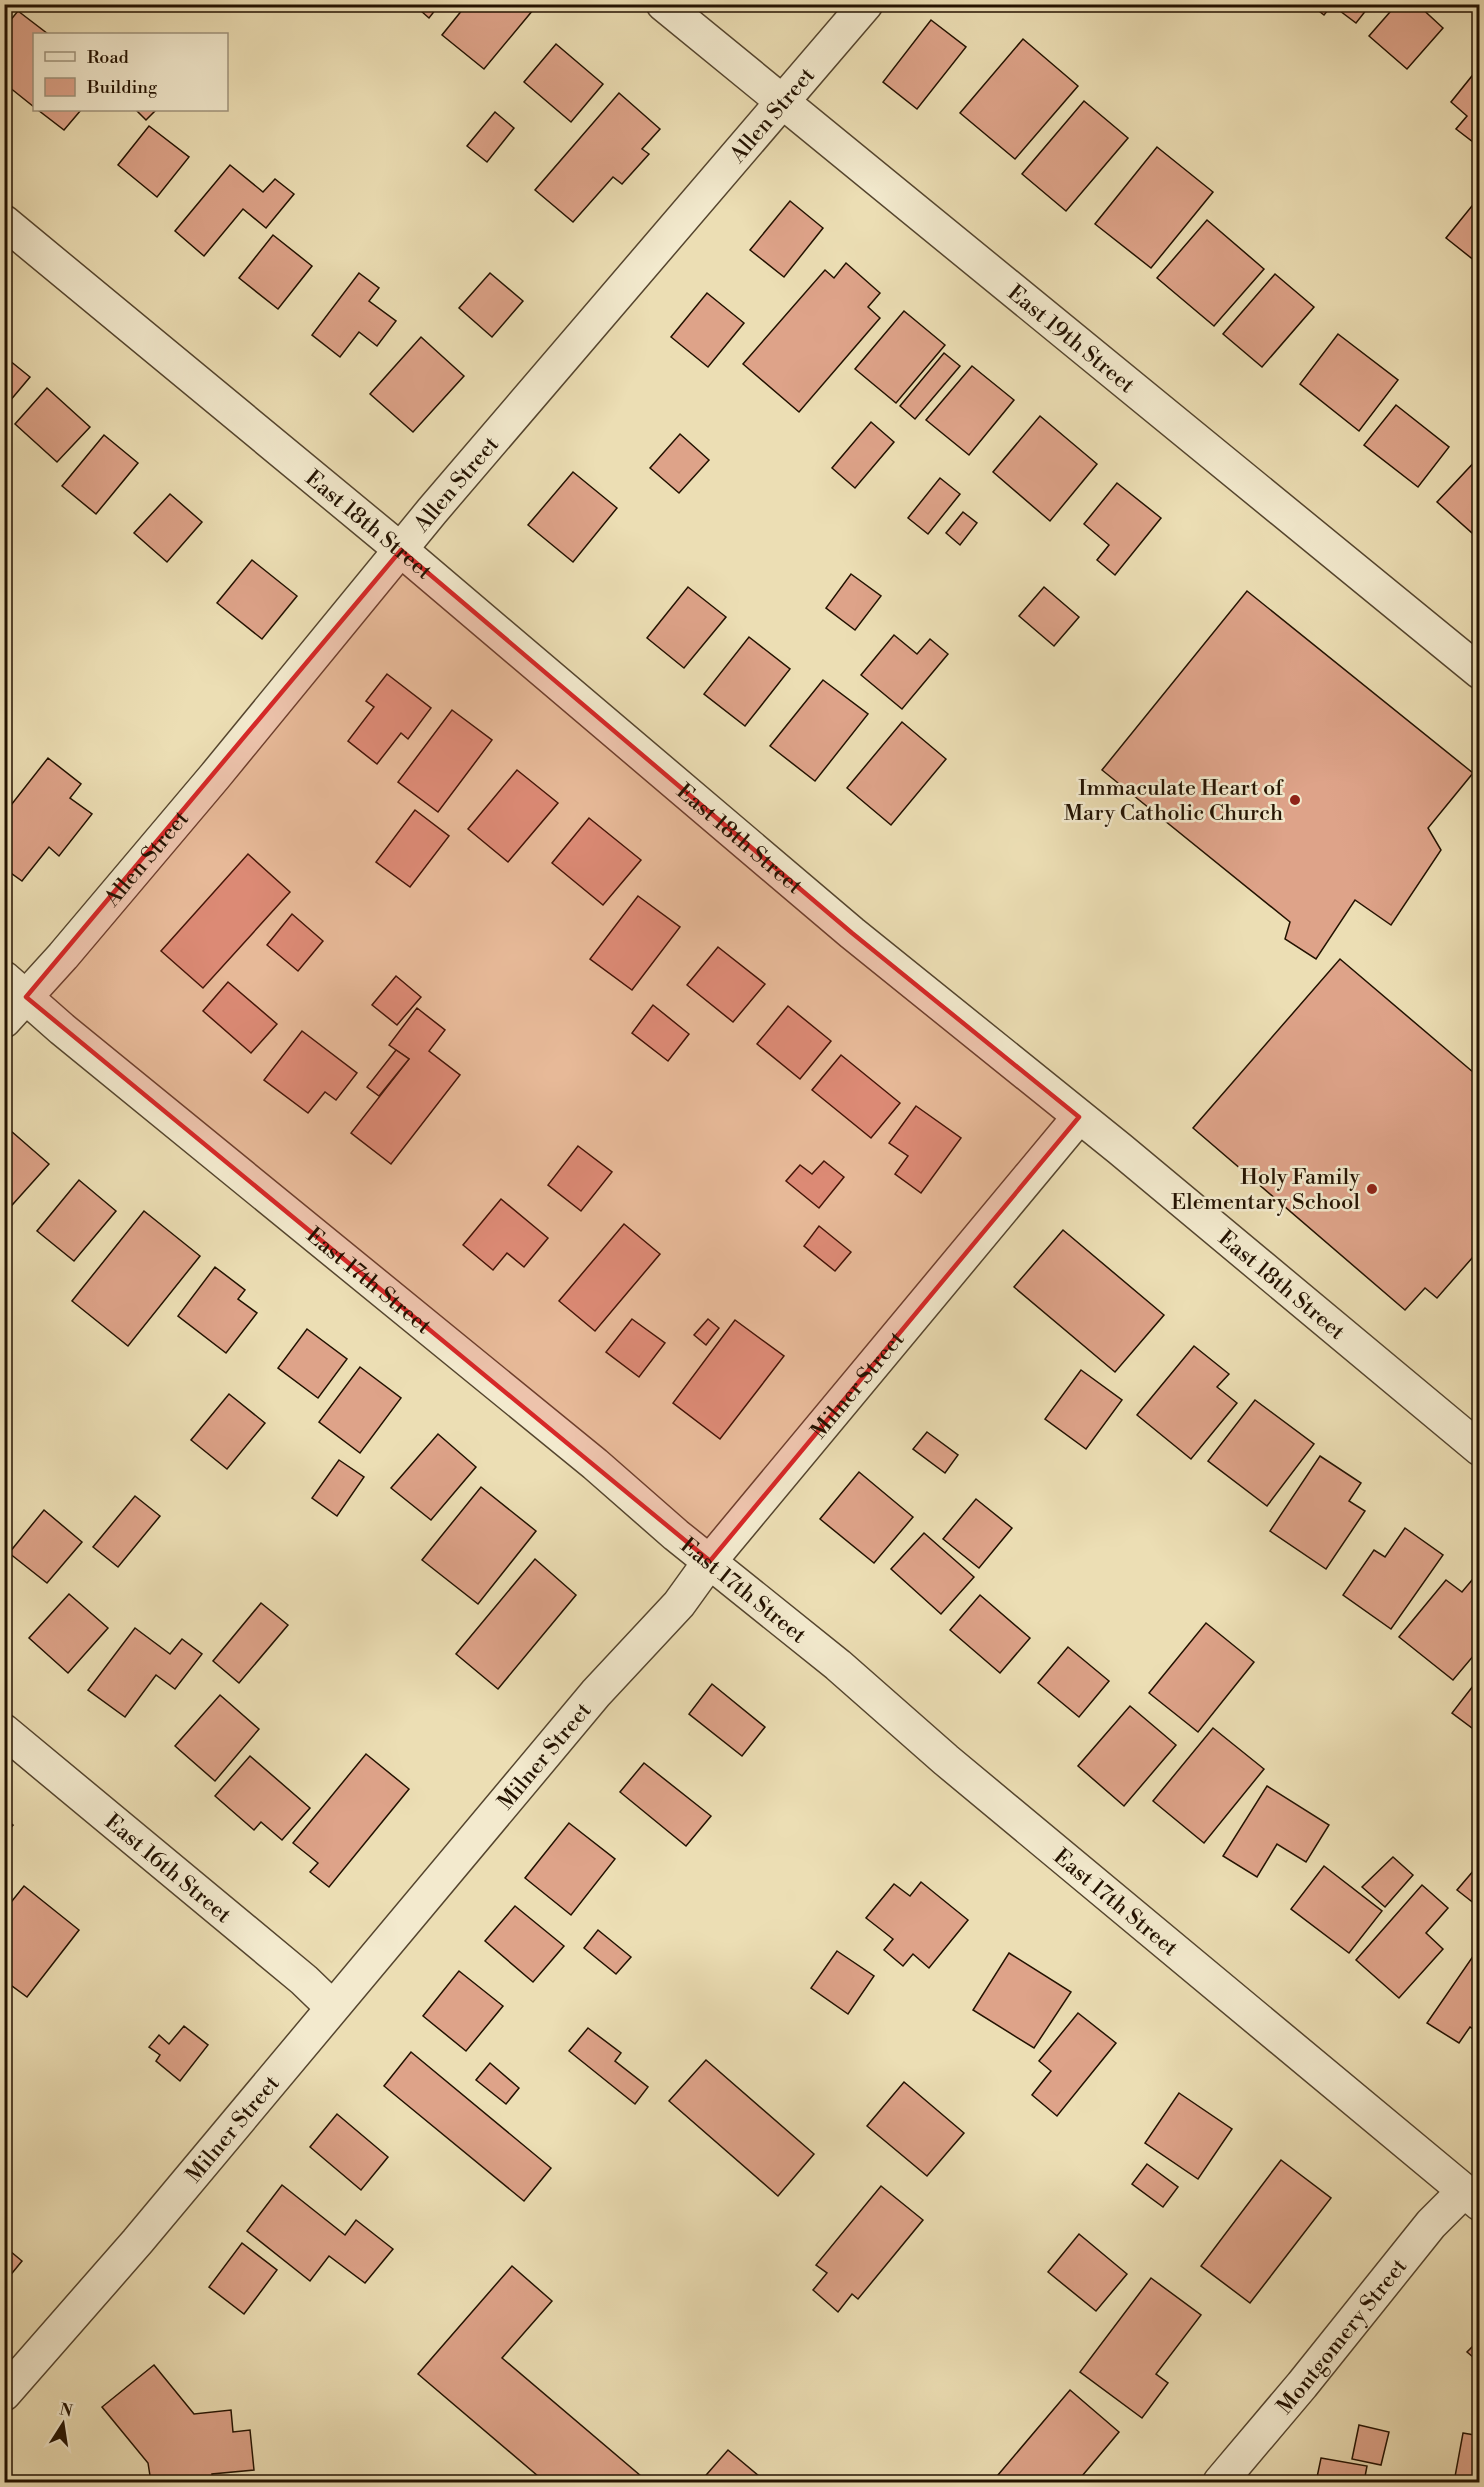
<svg xmlns="http://www.w3.org/2000/svg" width="1484" height="2487" font-family="'Libre Bodoni',serif">
	<rect width="100%" height="100%" fill="#ecdeb4"/>
	<filter id="stains"><feTurbulence type="fractalNoise" baseFrequency=".00333" numOctaves="4"/><feColorMatrix values="0 0 0 0 .2 0 0 0 0 .09 0 0 0 0 .02 0 0 0 .5 -.17"/></filter>
	<radialGradient id="worn" r=".72"><stop offset=".6" stop-color="#630" stop-opacity="0"/><stop offset="1" stop-color="#630" stop-opacity=".3"/></radialGradient>
	<g fill="#dea389" stroke="#231201" stroke-width="1.5">
		<path d="M 413,4 L 440,4 L 429,18 Z"/>
		<path d="M 467,4 L 526,4 L 533,10 L 484,69 L 442,35 Z"/>
		<path d="M 1310,4 L 1371,4 L 1356,23 L 1332,5 L 1324,15 Z"/>
		<path d="M 1397,4 L 1417,4 L 1443,28 L 1407,69 L 1369,36 Z"/>
		<path d="M 18,11 L 48,34 L 34,34 L 34,107 L 4,83 L 4,28 Z"/>
		<path d="M 931,20 L 966,47 L 917,109 L 883,82 Z"/>
		<path d="M 1023,39 L 1078,86 L 1015,159 L 960,113 Z"/>
		<path d="M 556,44 L 603,84 L 571,122 L 524,82 Z"/>
		<path d="M 1480,66 L 1480,143 L 1477,145 L 1456,129 L 1467,116 L 1451,102 Z"/>
		<path d="M 619,93 L 660,129 L 642,149 L 649,154 L 622,184 L 613,177 L 573,222 L 535,190 Z"/>
		<path d="M 1084,101 L 1128,138 L 1066,211 L 1022,174 Z"/>
		<path d="M 38,110 L 81,110 L 64,130 Z"/>
		<path d="M 136,110 L 156,110 L 146,120 Z"/>
		<path d="M 495,112 L 514,128 L 487,162 L 467,146 Z"/>
		<path d="M 149,126 L 189,157 L 157,197 L 118,165 Z"/>
		<path d="M 1157,147 L 1213,192 L 1151,268 L 1095,224 Z"/>
		<path d="M 230,165 L 263,192 L 275,179 L 294,194 L 266,228 L 243,209 L 204,256 L 175,231 Z"/>
		<path d="M 1480,196 L 1480,265 L 1446,238 Z"/>
		<path d="M 790,201 L 823,228 L 784,277 L 750,250 Z"/>
		<path d="M 1207,220 L 1264,269 L 1214,326 L 1157,278 Z"/>
		<path d="M 273,235 L 312,266 L 278,309 L 239,278 Z"/>
		<path d="M 846,263 L 880,293 L 868,307 L 880,318 L 799,412 L 743,364 L 825,270 L 834,278 Z"/>
		<path d="M 359,273 L 379,288 L 369,301 L 396,321 L 377,346 L 359,332 L 340,357 L 312,335 Z"/>
		<path d="M 490,273 L 523,301 L 492,337 L 459,308 Z"/>
		<path d="M 1275,274 L 1314,307 L 1262,367 L 1223,334 Z"/>
		<path d="M 707,293 L 744,323 L 708,367 L 671,337 Z"/>
		<path d="M 904,311 L 945,345 L 896,403 L 855,369 Z"/>
		<path d="M 1338,334 L 1398,380 L 1359,431 L 1300,384 Z"/>
		<path d="M 421,337 L 464,376 L 413,432 L 370,394 Z"/>
		<path d="M 944,353 L 960,366 L 915,419 L 900,406 Z"/>
		<path d="M 4,356 L 30,377 L 4,408 Z"/>
		<path d="M 972,366 L 1014,400 L 969,455 L 926,420 Z"/>
		<path d="M 47,388 L 90,427 L 57,462 L 15,424 Z"/>
		<path d="M 1396,405 L 1449,447 L 1418,487 L 1364,445 Z"/>
		<path d="M 1040,416 L 1097,464 L 1050,521 L 993,472 Z"/>
		<path d="M 871,422 L 894,442 L 855,488 L 832,468 Z"/>
		<path d="M 680,434 L 709,460 L 679,493 L 650,468 Z"/>
		<path d="M 104,435 L 138,463 L 96,514 L 62,486 Z"/>
		<path d="M 1480,456 L 1480,540 L 1437,502 Z"/>
		<path d="M 573,472 L 617,508 L 573,562 L 528,525 Z"/>
		<path d="M 940,478 L 960,494 L 928,534 L 908,518 Z"/>
		<path d="M 1117,483 L 1161,518 L 1115,575 L 1097,560 L 1109,545 L 1084,524 Z"/>
		<path d="M 170,494 L 202,522 L 167,562 L 134,533 Z"/>
		<path d="M 963,512 L 977,523 L 960,545 L 946,533 Z"/>
		<path d="M 252,560 L 297,596 L 262,639 L 217,603 Z"/>
		<path d="M 851,574 L 881,596 L 855,630 L 826,608 Z"/>
		<path d="M 688,587 L 726,617 L 684,668 L 647,638 Z"/>
		<path d="M 1044,587 L 1079,617 L 1054,646 L 1019,616 Z"/>
		<path d="M 1247,591 L 1473,773 L 1428,828 L 1441,850 L 1391,925 L 1355,900 L 1316,959 L 1285,939 L 1290,922 L 1102,770 Z"/>
		<path d="M 894,635 L 917,654 L 930,639 L 948,654 L 902,709 L 861,675 Z"/>
		<path d="M 749,637 L 790,669 L 745,726 L 704,694 Z"/>
		<path d="M 387,674 L 431,708 L 408,739 L 401,733 L 377,764 L 348,741 L 374,707 L 366,701 Z"/>
		<path d="M 823,680 L 868,714 L 815,781 L 770,746 Z"/>
		<path d="M 452,710 L 492,740 L 438,812 L 398,782 Z"/>
		<path d="M 902,722 L 946,759 L 891,825 L 847,788 Z"/>
		<path d="M 48,758 L 81,784 L 70,798 L 92,814 L 59,856 L 49,847 L 22,881 L 4,868 L 4,814 Z"/>
		<path d="M 517,770 L 558,803 L 508,862 L 468,829 Z"/>
		<path d="M 415,810 L 449,836 L 410,887 L 376,862 Z"/>
		<path d="M 589,818 L 641,860 L 603,905 L 552,863 Z"/>
		<path d="M 248,854 L 290,892 L 203,988 L 161,951 Z"/>
		<path d="M 638,896 L 680,927 L 632,990 L 590,959 Z"/>
		<path d="M 292,914 L 323,941 L 298,971 L 267,945 Z"/>
		<path d="M 718,947 L 765,984 L 733,1022 L 687,985 Z"/>
		<path d="M 1340,959 L 1480,1078 L 1480,1249 L 1437,1298 L 1425,1288 L 1405,1310 L 1193,1128 Z"/>
		<path d="M 396,976 L 421,997 L 397,1025 L 372,1005 Z"/>
		<path d="M 228,982 L 277,1024 L 251,1053 L 203,1011 Z"/>
		<path d="M 653,1005 L 689,1034 L 668,1061 L 632,1033 Z"/>
		<path d="M 788,1006 L 831,1041 L 800,1079 L 757,1044 Z"/>
		<path d="M 417,1008 L 445,1030 L 429,1051 L 460,1075 L 391,1164 L 351,1133 L 409,1059 L 389,1045 Z"/>
		<path d="M 302,1031 L 357,1073 L 336,1100 L 325,1092 L 308,1113 L 264,1080 Z"/>
		<path d="M 396,1050 L 409,1059 L 379,1096 L 367,1087 Z"/>
		<path d="M 841,1055 L 900,1103 L 871,1138 L 812,1090 Z"/>
		<path d="M 916,1106 L 961,1138 L 921,1193 L 895,1174 L 908,1156 L 889,1143 Z"/>
		<path d="M 11,1131 L 49,1164 L 4,1214 L 4,1139 Z"/>
		<path d="M 578,1146 L 612,1172 L 581,1211 L 548,1185 Z"/>
		<path d="M 824,1161 L 844,1177 L 819,1208 L 786,1181 L 800,1165 L 812,1174 Z"/>
		<path d="M 79,1180 L 116,1211 L 74,1261 L 37,1231 Z"/>
		<path d="M 501,1199 L 548,1238 L 524,1267 L 507,1253 L 493,1270 L 463,1245 Z"/>
		<path d="M 144,1211 L 200,1256 L 128,1346 L 72,1301 Z"/>
		<path d="M 624,1224 L 660,1254 L 595,1331 L 559,1301 Z"/>
		<path d="M 819,1226 L 851,1252 L 835,1271 L 804,1246 Z"/>
		<path d="M 1063,1230 L 1164,1315 L 1115,1372 L 1014,1287 Z"/>
		<path d="M 215,1267 L 245,1290 L 238,1299 L 257,1313 L 226,1353 L 178,1316 Z"/>
		<path d="M 632,1319 L 665,1343 L 639,1377 L 606,1352 Z"/>
		<path d="M 708,1319 L 719,1328 L 706,1345 L 694,1335 Z"/>
		<path d="M 735,1320 L 784,1356 L 720,1439 L 673,1403 Z"/>
		<path d="M 307,1329 L 347,1359 L 318,1398 L 278,1368 Z"/>
		<path d="M 1194,1346 L 1229,1374 L 1217,1387 L 1237,1403 L 1191,1459 L 1137,1415 Z"/>
		<path d="M 360,1367 L 401,1398 L 360,1453 L 319,1422 Z"/>
		<path d="M 1081,1370 L 1122,1400 L 1086,1449 L 1045,1419 Z"/>
		<path d="M 229,1394 L 265,1423 L 227,1469 L 191,1440 Z"/>
		<path d="M 1255,1400 L 1314,1444 L 1267,1506 L 1208,1461 Z"/>
		<path d="M 927,1432 L 958,1455 L 945,1473 L 913,1449 Z"/>
		<path d="M 438,1434 L 476,1467 L 431,1520 L 391,1488 Z"/>
		<path d="M 1320,1456 L 1361,1483 L 1349,1501 L 1365,1511 L 1326,1569 L 1270,1531 Z"/>
		<path d="M 339,1460 L 364,1477 L 337,1516 L 312,1498 Z"/>
		<path d="M 859,1472 L 913,1517 L 874,1563 L 820,1519 Z"/>
		<path d="M 481,1487 L 536,1531 L 478,1604 L 422,1560 Z"/>
		<path d="M 135,1496 L 160,1516 L 118,1567 L 93,1547 Z"/>
		<path d="M 976,1499 L 1012,1528 L 979,1568 L 943,1539 Z"/>
		<path d="M 44,1510 L 82,1542 L 47,1583 L 9,1553 Z"/>
		<path d="M 1405,1528 L 1443,1555 L 1391,1629 L 1343,1595 L 1374,1550 L 1385,1557 Z"/>
		<path d="M 924,1533 L 974,1577 L 941,1614 L 891,1569 Z"/>
		<path d="M 535,1559 L 576,1595 L 498,1689 L 456,1654 Z"/>
		<path d="M 1446,1580 L 1462,1592 L 1472,1580 L 1480,1586 L 1480,1648 L 1453,1680 L 1399,1637 Z"/>
		<path d="M 69,1594 L 108,1628 L 68,1673 L 29,1638 Z"/>
		<path d="M 980,1595 L 1030,1638 L 1000,1673 L 950,1630 Z"/>
		<path d="M 261,1603 L 288,1625 L 239,1683 L 213,1661 Z"/>
		<path d="M 1206,1623 L 1254,1662 L 1198,1732 L 1149,1693 Z"/>
		<path d="M 135,1628 L 170,1654 L 182,1639 L 202,1654 L 175,1689 L 156,1675 L 125,1717 L 88,1690 Z"/>
		<path d="M 1068,1647 L 1109,1681 L 1079,1717 L 1038,1683 Z"/>
		<path d="M 1480,1677 L 1480,1734 L 1452,1713 Z"/>
		<path d="M 712,1684 L 765,1727 L 742,1756 L 689,1714 Z"/>
		<path d="M 220,1695 L 259,1729 L 215,1781 L 175,1746 Z"/>
		<path d="M 1130,1706 L 1176,1745 L 1124,1806 L 1078,1766 Z"/>
		<path d="M 1213,1728 L 1264,1769 L 1204,1843 L 1153,1801 Z"/>
		<path d="M 366,1754 L 409,1789 L 329,1887 L 310,1872 L 318,1863 L 293,1843 Z"/>
		<path d="M 250,1756 L 310,1808 L 282,1840 L 261,1822 L 254,1830 L 215,1796 Z"/>
		<path d="M 644,1763 L 711,1816 L 686,1846 L 620,1792 Z"/>
		<path d="M 1267,1786 L 1329,1825 L 1306,1862 L 1277,1844 L 1257,1877 L 1223,1856 Z"/>
		<path d="M 4,1818 L 13,1825 L 4,1836 Z"/>
		<path d="M 569,1823 L 615,1859 L 571,1915 L 525,1878 Z"/>
		<path d="M 1393,1857 L 1413,1875 L 1385,1907 L 1362,1887 Z"/>
		<path d="M 1480,1863 L 1480,1908 L 1457,1890 Z"/>
		<path d="M 1324,1866 L 1382,1911 L 1349,1953 L 1291,1909 Z"/>
		<path d="M 921,1882 L 968,1920 L 929,1968 L 913,1954 L 903,1966 L 884,1950 L 893,1939 L 866,1918 L 894,1884 L 910,1896 Z"/>
		<path d="M 1422,1885 L 1448,1908 L 1426,1933 L 1443,1949 L 1399,1998 L 1356,1960 Z"/>
		<path d="M 24,1886 L 79,1930 L 27,1997 L 4,1980 L 4,1911 Z"/>
		<path d="M 515,1906 L 564,1946 L 533,1982 L 485,1941 Z"/>
		<path d="M 598,1930 L 631,1957 L 616,1974 L 584,1948 Z"/>
		<path d="M 1478,1949 L 1480,2033 L 1470,2027 L 1459,2043 L 1427,2023 Z"/>
		<path d="M 837,1951 L 874,1976 L 848,2014 L 811,1988 Z"/>
		<path d="M 1009,1953 L 1071,1992 L 1034,2048 L 973,2010 Z"/>
		<path d="M 459,1971 L 503,2006 L 466,2051 L 423,2016 Z"/>
		<path d="M 1078,2013 L 1116,2043 L 1057,2116 L 1032,2095 L 1051,2071 L 1039,2061 Z"/>
		<path d="M 184,2026 L 208,2045 L 180,2081 L 156,2061 L 160,2055 L 149,2047 L 159,2035 L 169,2044 Z"/>
		<path d="M 588,2028 L 621,2053 L 615,2061 L 648,2087 L 635,2104 L 569,2051 Z"/>
		<path d="M 411,2052 L 551,2168 L 524,2201 L 384,2086 Z"/>
		<path d="M 706,2060 L 814,2154 L 778,2196 L 669,2101 Z"/>
		<path d="M 490,2063 L 519,2088 L 506,2104 L 476,2080 Z"/>
		<path d="M 904,2082 L 964,2133 L 927,2176 L 867,2126 Z"/>
		<path d="M 1179,2093 L 1232,2129 L 1198,2179 L 1145,2143 Z"/>
		<path d="M 337,2114 L 388,2157 L 361,2190 L 310,2147 Z"/>
		<path d="M 1281,2160 L 1331,2198 L 1250,2303 L 1201,2266 Z"/>
		<path d="M 1147,2164 L 1178,2187 L 1163,2207 L 1132,2184 Z"/>
		<path d="M 282,2185 L 345,2235 L 356,2220 L 393,2249 L 365,2283 L 329,2256 L 310,2281 L 247,2231 Z"/>
		<path d="M 881,2186 L 923,2220 L 858,2299 L 852,2294 L 838,2312 L 813,2290 L 827,2273 L 816,2265 Z"/>
		<path d="M 1079,2234 L 1127,2274 L 1096,2311 L 1048,2272 Z"/>
		<path d="M 242,2243 L 277,2270 L 244,2314 L 209,2287 Z"/>
		<path d="M 4,2246 L 22,2261 L 4,2283 Z"/>
		<path d="M 512,2266 L 552,2301 L 502,2358 L 648,2482 L 545,2482 L 418,2374 Z"/>
		<path d="M 1151,2278 L 1201,2315 L 1156,2374 L 1168,2383 L 1142,2418 L 1080,2372 Z"/>
		<path d="M 1480,2339 L 1480,2363 L 1467,2352 Z"/>
		<path d="M 154,2365 L 194,2414 L 231,2410 L 233,2432 L 250,2430 L 254,2470 L 212,2474 L 213,2482 L 151,2482 L 148,2463 L 102,2407 Z"/>
		<path d="M 1070,2390 L 1119,2432 L 1077,2482 L 1006,2482 L 998,2475 Z"/>
		<path d="M 1359,2425 L 1389,2432 L 1381,2465 L 1352,2459 Z"/>
		<path d="M 1463,2433 L 1480,2436 L 1480,2482 L 1454,2482 Z"/>
		<path d="M 728,2450 L 766,2482 L 700,2482 Z"/>
		<path d="M 1321,2458 L 1367,2466 L 1364,2482 L 1316,2482 Z"/>
	</g>
	<g fill="none" stroke-linecap="round" stroke-linejoin="round">
		<g stroke="#55452e" stroke-width="36">
			<g id="minor">
				<path id="s1" d="M 663,4 L 1480,672"/>
				<path id="s2" d="M 4,222 L 401,550 L 852,933 L 1120,1149 L 1480,1449"/>
				<path id="s3" d="M 4,978 L 62,1029 L 595,1464 L 676,1535 L 838,1665 L 946,1760 L 1480,2204"/>
				<path id="s4" d="M 4,1021 L 63,956 L 215,776 L 432,511 L 866,4"/>
				<path id="s5" d="M 4,1731 L 304,1980 L 332,2007"/>
				<path id="s6" d="M 4,2394 L 137,2242 L 596,1693 L 679,1604 L 710,1561 L 1079,1117"/>
				<path id="s7" d="M 1220,2482 L 1302,2385 L 1431,2224 L 1464,2191"/>
			</g>
		</g>
		<use href="#minor" stroke="#f3eace" stroke-width="33"/>
	</g>
	<path fill="#d62828" fill-opacity="0.2" stroke="#d62828" stroke-width="4.5" stroke-linejoin="round" d="M 401,550 L 852,933 L 1079,1117 L 710,1561 L 26,997 Z"/>
	<g fill="#8f2418" stroke="#f3eace" stroke-width="2">
		<circle cx="1295" cy="800" r="6"/>
		<circle cx="1372" cy="1189" r="6"/>
	</g>
	<g text-anchor="middle" stroke-width="5" stroke-linejoin="round" paint-order="stroke">
		<g font-size="22" fill="#231201" stroke="#f3eace">
			<text dy="8" stroke="none"><textPath href="#s4" startOffset="1188">Allen Street</textPath></text>
			<text dy="8" stroke="none"><textPath href="#s1" startOffset="528">East 19th Street</textPath></text>
			<text dy="8" stroke="none"><textPath href="#s4" startOffset="702">Allen Street</textPath></text>
			<text dy="8" stroke="none"><textPath href="#s2" startOffset="474">East 18th Street</textPath></text>
			<text dy="8" stroke="none"><textPath href="#s2" startOffset="960">East 18th Street</textPath></text>
			<text dy="8" stroke="none"><textPath href="#s4" startOffset="216">Allen Street</textPath></text>
			<text dy="8" stroke="none"><textPath href="#s3" startOffset="474">East 17th Street</textPath></text>
			<text dy="8" stroke="none"><textPath href="#s2" startOffset="1662">East 18th Street</textPath></text>
			<text dy="8" stroke="none"><textPath href="#s6" startOffset="1322">Milner Street</textPath></text>
			<text dy="8" stroke="none"><textPath href="#s3" startOffset="960">East 17th Street</textPath></text>
			<text dy="8" stroke="none"><textPath href="#s6" startOffset="836">Milner Street</textPath></text>
			<text dy="8" stroke="none"><textPath href="#s5" startOffset="214">East 16th Street</textPath></text>
			<text dy="8" stroke="none"><textPath href="#s3" startOffset="1446">East 17th Street</textPath></text>
			<text dy="8" stroke="none"><textPath href="#s6" startOffset="350">Milner Street</textPath></text>
			<text dy="8" stroke="none"><textPath href="#s7" startOffset="190">Montgomery Street</textPath></text>
		</g>
		<g font-size="22" fill="#231201" stroke="#f3eace" text-anchor="end">
			<text x="1283" y="795">Immaculate Heart of<tspan x="1283" dy="25">Mary Catholic Church</tspan></text>
			<text x="1360" y="1184">Holy Family<tspan x="1360" dy="25">Elementary School</tspan></text>
		</g>
	</g>
	<rect width="1484" height="2487" fill="none" stroke="#ecdeb4" stroke-width="24"/>
	<rect x="6" y="6" width="1472" height="2475" fill="none" stroke="#231201" stroke-width="3"/>
	<rect x="12" y="12" width="1460" height="2463" fill="none" stroke="#231201" stroke-width="1.5"/>
	<rect x="33" y="33" width="195" height="78" fill="#f3eace" stroke="#a0947c" stroke-width="1.5"/>
	<rect x="45" y="52" width="30" height="9" fill="#f3eace" stroke="#a0947c" stroke-width="1.5"/>
	<text x="87" y="63" font-size="18" fill="#231201">Road</text>
	<rect x="45" y="78" width="30" height="18" fill="#dea389" stroke="#a0947c" stroke-width="1.5"/>
	<text x="87" y="93" font-size="18" fill="#231201">Building</text>
	<g transform="translate(63 2424) rotate(12)" stroke="#f3eace" stroke-width="4.5" paint-order="stroke">
	<path d="M0-4.5L10 22L0 15L-10 22Z" fill="#231201"/>
	<text y="-9" font-size="16" font-weight="bold" text-anchor="middle" fill="#231201">N</text>
	</g>
	<rect width="100%" height="100%" filter="url(#stains)"/>
	<rect width="100%" height="100%" fill="url(#worn)"/>
</svg>
